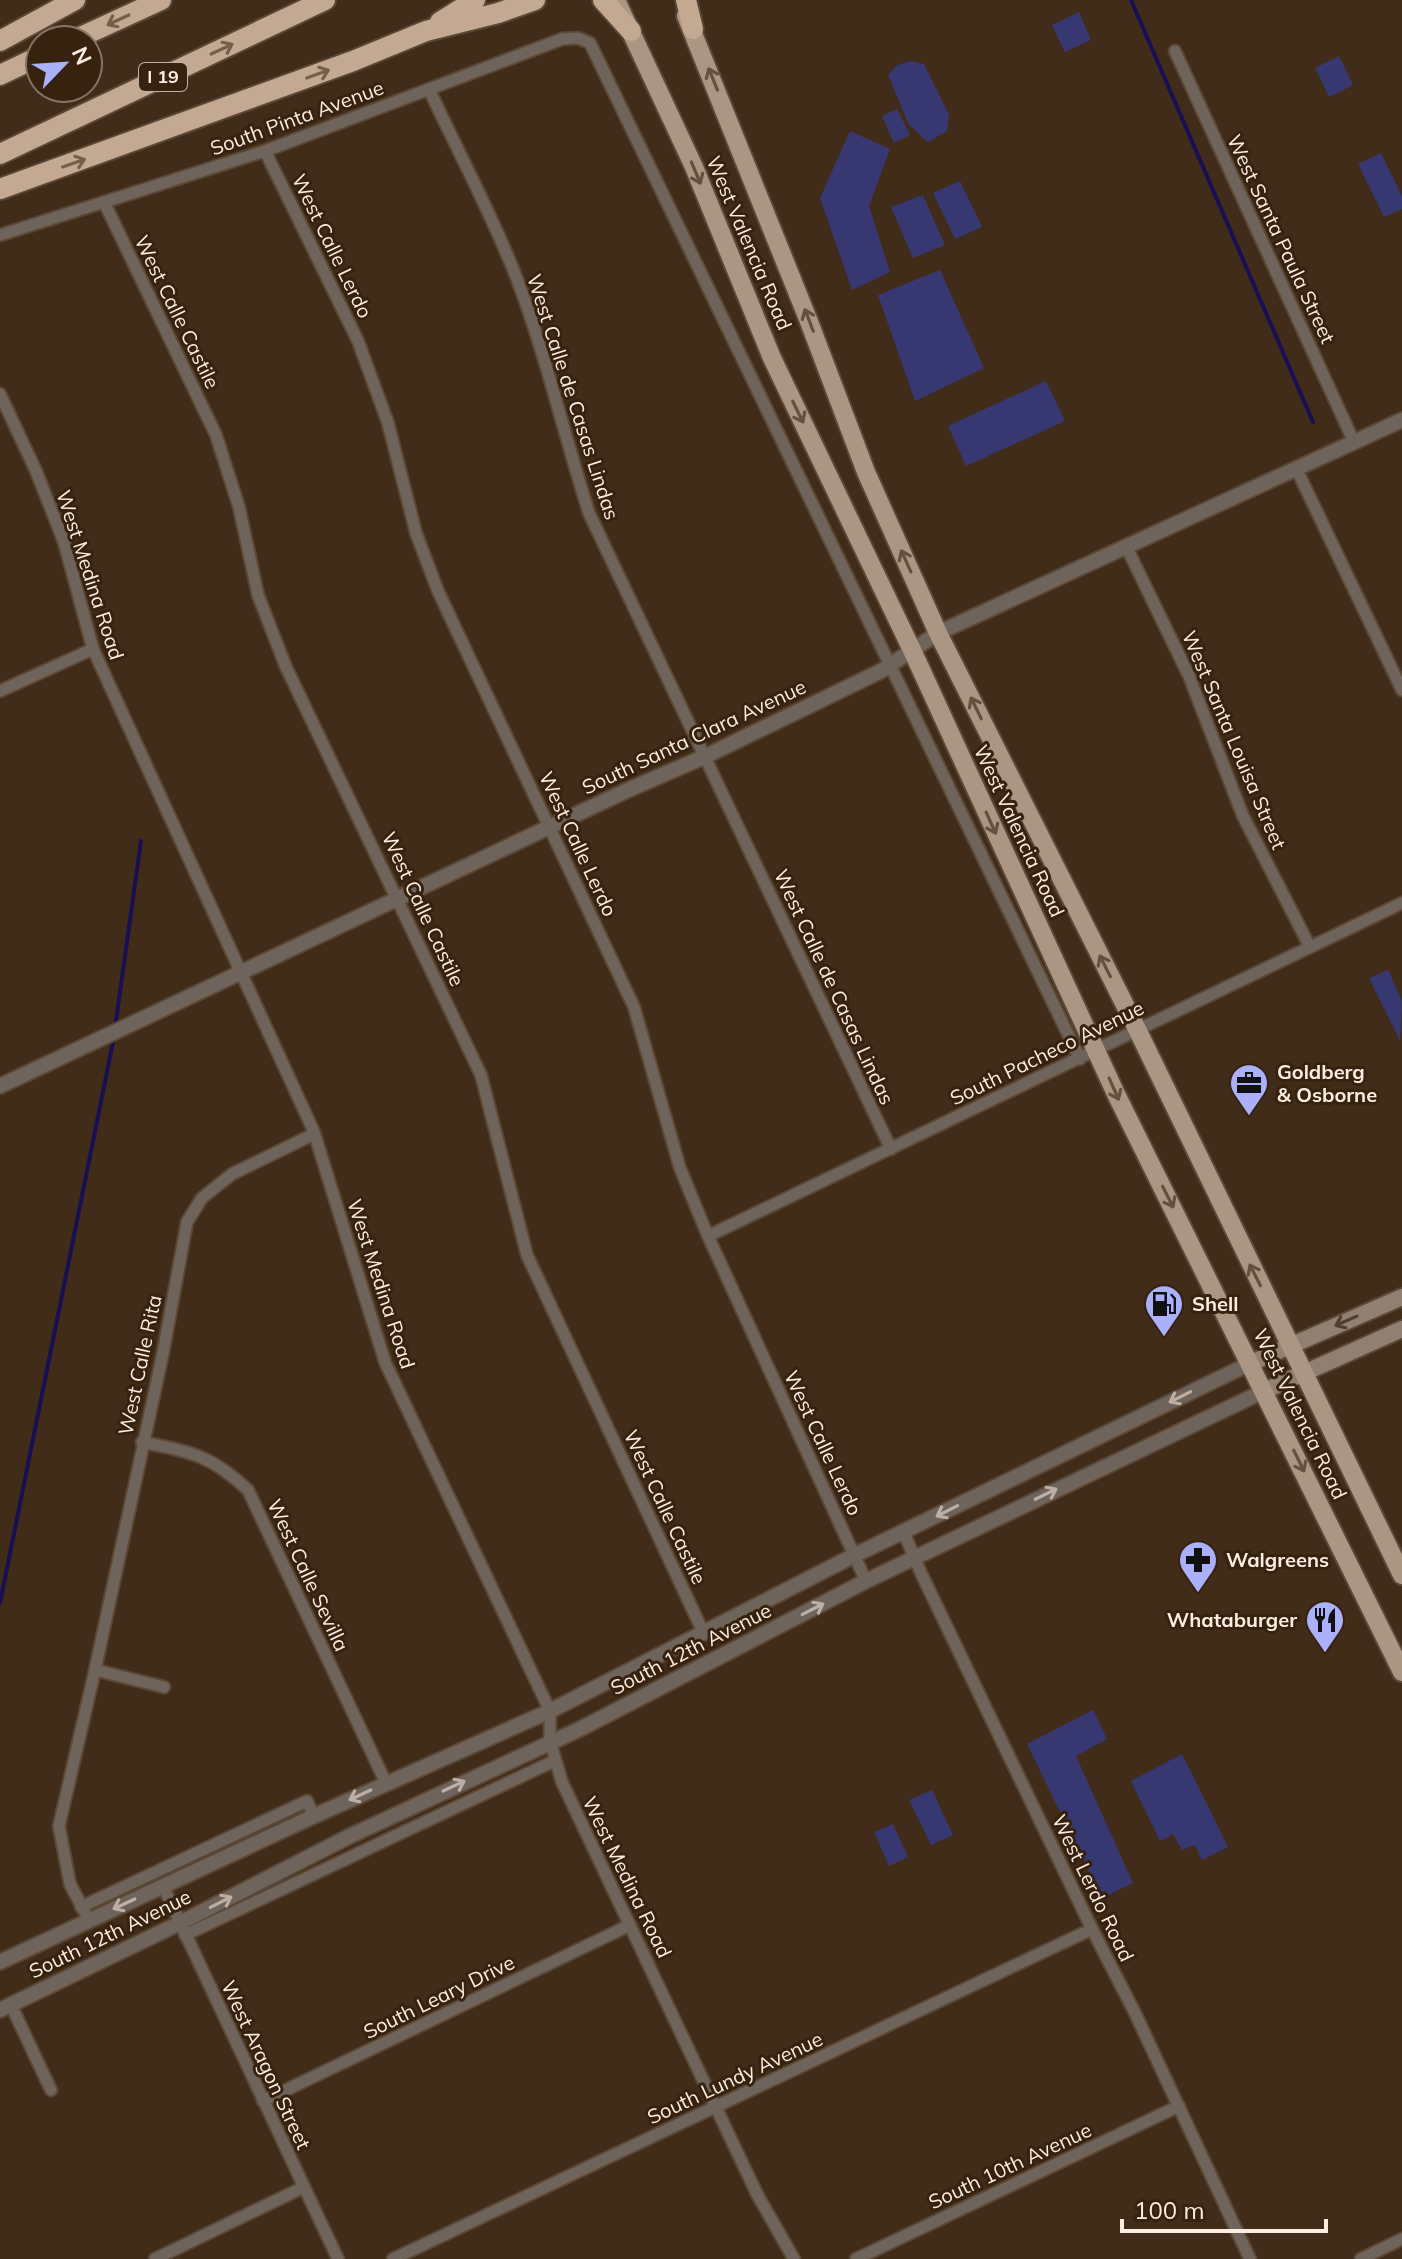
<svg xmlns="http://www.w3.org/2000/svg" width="1402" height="2259" font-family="Mulish,sans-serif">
	<rect width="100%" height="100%" fill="#412c19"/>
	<g fill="#373872">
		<path d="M 1079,12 L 1091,40 L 1065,52 L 1052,25 Z"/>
		<path d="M 1339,56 L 1353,85 L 1329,97 L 1315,68 Z"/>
		<path d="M 911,61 L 924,64 L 949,115 L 947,131 L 928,142 L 909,125 L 888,75 L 897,65 Z"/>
		<path d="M 897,109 L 910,135 L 894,143 L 882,116 Z"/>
		<path d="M 850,131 L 890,149 L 869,206 L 890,272 L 852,290 L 820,198 Z"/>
		<path d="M 1381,153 L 1402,196 L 1402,209 L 1384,217 L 1358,164 Z"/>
		<path d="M 960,181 L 982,227 L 955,239 L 933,193 Z"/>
		<path d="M 923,195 L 945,245 L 913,258 L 891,207 Z"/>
		<path d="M 940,270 L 984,368 L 915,401 L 878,295 Z"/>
		<path d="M 1046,381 L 1065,421 L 966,466 L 948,426 Z"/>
		<path d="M 1388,970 L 1402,1001 L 1400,1041 L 1369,978 Z"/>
		<path d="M 1093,1710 L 1107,1739 L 1076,1756 L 1133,1883 L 1102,1898 L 1027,1744 Z"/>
		<path d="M 1182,1754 L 1228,1847 L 1202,1860 L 1195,1845 L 1182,1850 L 1173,1834 L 1160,1841 L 1131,1781 Z"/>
		<path d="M 932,1790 L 953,1835 L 931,1845 L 909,1800 Z"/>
		<path d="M 893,1824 L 908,1857 L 889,1866 L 874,1832 Z"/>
	</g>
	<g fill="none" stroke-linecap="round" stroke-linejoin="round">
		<g stroke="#1a0e55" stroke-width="4">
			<path d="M 1131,0 L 1313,422"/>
			<path d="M 115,1028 L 141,841"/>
			<path d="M 0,1603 L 114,1037"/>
		</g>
		<g stroke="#5b4735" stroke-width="15">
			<g id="minor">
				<path d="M 1175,51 L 1354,442"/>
				<path d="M 429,89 C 458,152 492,214 517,279 C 546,355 564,435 589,513 L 891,1149"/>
				<path d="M 265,151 L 358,341 L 388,423 L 416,533 L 438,591 L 634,1007 L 680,1168 L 708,1236 L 866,1581"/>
				<path d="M 104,202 L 216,435 L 239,507 L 258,595 L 286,667 L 481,1075 L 527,1255 L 704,1634"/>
				<path d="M 0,235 L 265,151 L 562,39 L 578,38 L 590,43 L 1080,1059"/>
				<path d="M 0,394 L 36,471 L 64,542 L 93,649 L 314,1132 L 385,1362 L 550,1711 L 550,1741 L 562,1782 L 757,2194 L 794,2259"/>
				<path d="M 1296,468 L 1402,690"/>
				<path d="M 1126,546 L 1189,676 L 1243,816 L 1310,947"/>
				<path d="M 0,691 L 93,649"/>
				<path d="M 708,1236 L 1402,903"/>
				<path d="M 142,1442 C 191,1452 211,1455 248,1490 L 386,1783"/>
				<path d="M 904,1533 L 921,1573 L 1092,1929 L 1135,2013 L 1250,2259"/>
				<path d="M 95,1670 L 164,1687"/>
				<path d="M 163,1886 L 338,2259"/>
				<path d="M 81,1907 L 307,1801 L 314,1816"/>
				<path d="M 89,1920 L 70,1884 L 59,1826 L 95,1670 L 163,1353 L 187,1222 L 202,1198 L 232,1174 L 314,1134"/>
				<path d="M 185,1935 L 554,1761"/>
				<path d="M 11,2005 L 51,2090"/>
				<path d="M 263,2101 L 630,1925"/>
				<path d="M 155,2259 L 304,2187"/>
				<path d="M 393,2259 L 1092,1929"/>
				<path d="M 856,2259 L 1179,2106"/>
				<path d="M 1361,2259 L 1402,2239"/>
			</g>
		</g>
		<g stroke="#5b4735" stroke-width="18">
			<g id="tertiary">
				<path d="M 0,1086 L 628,790 L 706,756 L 881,671 L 938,633 L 1402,420"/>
				<path d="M 0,1962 L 314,1816 L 550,1711 L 855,1555 L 1251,1363"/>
				<path d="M 0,2010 L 180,1923 L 350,1836 L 582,1728 L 866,1581 L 1264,1391"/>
			</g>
		</g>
		<g stroke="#5b4735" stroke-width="20">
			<g id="secondary">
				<path d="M 1251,1363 L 1402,1297"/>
				<path d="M 1264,1391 L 1402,1329"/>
			</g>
		</g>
		<g stroke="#5b4735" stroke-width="22">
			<g id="primary">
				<path d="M 616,0 L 694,167 L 772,358 L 912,650 L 1116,1094 L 1402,1672"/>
				<path d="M 686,16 L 808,319 L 866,472 L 938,633 L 1137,1029 L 1402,1575"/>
			</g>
		</g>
		<g stroke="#5b4735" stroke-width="24">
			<g id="motorway">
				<path d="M 603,0 L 631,31"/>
				<path d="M 686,0 L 693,29"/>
				<path d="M 440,22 L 475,0"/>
				<path d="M 74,40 L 161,0"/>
				<path d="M 0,41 L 75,0"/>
				<path d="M 0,75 L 40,56"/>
				<path d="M 0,154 L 325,0"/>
				<path d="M 0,189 L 353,61 L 426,31 L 498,13 L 535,0"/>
			</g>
		</g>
		<use href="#minor" stroke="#6f645b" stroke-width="11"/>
		<use href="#tertiary" stroke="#6f645b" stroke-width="14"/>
		<use href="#secondary" stroke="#918072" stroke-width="16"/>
		<use href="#primary" stroke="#ab9583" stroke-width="18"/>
		<use href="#motorway" stroke="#c3a992" stroke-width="20"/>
	</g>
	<defs><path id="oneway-shaft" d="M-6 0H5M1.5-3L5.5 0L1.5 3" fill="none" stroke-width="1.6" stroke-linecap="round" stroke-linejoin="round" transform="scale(2)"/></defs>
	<g stroke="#765f4a">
		<use href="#oneway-shaft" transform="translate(118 20) rotate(155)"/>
		<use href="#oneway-shaft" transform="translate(222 49) rotate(-25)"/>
		<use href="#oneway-shaft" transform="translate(318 74) rotate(-20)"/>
		<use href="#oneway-shaft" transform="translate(74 163) rotate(-19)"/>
	</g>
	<g stroke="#65503d">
		<use href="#oneway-shaft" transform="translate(713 79) rotate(-112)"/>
		<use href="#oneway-shaft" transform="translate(696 173) rotate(67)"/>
		<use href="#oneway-shaft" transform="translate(809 320) rotate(-111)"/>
		<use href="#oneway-shaft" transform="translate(798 412) rotate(64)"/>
		<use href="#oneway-shaft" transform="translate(906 561) rotate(-114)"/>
		<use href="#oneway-shaft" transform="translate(976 708) rotate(-116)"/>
		<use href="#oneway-shaft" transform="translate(991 823) rotate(66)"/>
		<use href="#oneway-shaft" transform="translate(1105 966) rotate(-117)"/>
		<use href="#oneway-shaft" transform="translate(1114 1089) rotate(66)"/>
		<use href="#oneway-shaft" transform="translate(1168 1197) rotate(63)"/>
		<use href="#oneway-shaft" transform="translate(1255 1275) rotate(-117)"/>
		<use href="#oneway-shaft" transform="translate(1299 1461) rotate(64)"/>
	</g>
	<use stroke="#523e2d" href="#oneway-shaft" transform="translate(1346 1321) rotate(156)"/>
	<g stroke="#bdafa5">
		<use href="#oneway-shaft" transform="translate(1180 1397) rotate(153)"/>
		<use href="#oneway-shaft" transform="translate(1046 1494) rotate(-26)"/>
		<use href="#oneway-shaft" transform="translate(947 1511) rotate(153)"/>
		<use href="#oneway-shaft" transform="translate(813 1609) rotate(-27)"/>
		<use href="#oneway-shaft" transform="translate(454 1786) rotate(-25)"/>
		<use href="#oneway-shaft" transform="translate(360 1795) rotate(155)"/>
		<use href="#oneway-shaft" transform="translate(221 1902) rotate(-27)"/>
		<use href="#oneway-shaft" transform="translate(124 1904) rotate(155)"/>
	</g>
	<defs>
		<g id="office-pin" transform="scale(2)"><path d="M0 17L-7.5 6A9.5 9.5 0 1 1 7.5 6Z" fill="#aab0fb" stroke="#37220f"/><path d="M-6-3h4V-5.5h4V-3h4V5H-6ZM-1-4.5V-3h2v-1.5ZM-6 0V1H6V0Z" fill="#111"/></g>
		<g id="fuel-pin" transform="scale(2)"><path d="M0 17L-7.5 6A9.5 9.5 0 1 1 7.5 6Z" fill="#aab0fb" stroke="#37220f"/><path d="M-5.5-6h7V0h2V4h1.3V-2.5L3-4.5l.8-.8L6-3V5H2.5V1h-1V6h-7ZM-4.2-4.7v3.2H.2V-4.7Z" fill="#111"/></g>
		<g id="pharmacy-pin" transform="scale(2)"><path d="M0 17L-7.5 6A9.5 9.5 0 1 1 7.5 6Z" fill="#aab0fb" stroke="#37220f"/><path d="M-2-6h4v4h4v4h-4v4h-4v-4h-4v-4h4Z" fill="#111"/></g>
		<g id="restaurant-pin" transform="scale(2)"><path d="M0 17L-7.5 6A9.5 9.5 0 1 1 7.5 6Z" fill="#aab0fb" stroke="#37220f"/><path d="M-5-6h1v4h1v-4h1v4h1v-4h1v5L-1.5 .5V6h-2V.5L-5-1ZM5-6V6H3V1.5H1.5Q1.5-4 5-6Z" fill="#111"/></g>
	</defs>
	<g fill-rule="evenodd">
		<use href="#office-pin" x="1249" y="1083"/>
		<use href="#fuel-pin" x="1164" y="1304"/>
		<use href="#pharmacy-pin" x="1198" y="1560"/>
		<use href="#restaurant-pin" x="1325" y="1620"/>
	</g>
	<g text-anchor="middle" stroke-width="6" stroke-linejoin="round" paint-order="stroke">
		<rect fill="#37220f" stroke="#c1b0a3" stroke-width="2" x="139" y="63" width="48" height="28" rx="6"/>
		<g font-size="18" font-weight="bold" fill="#fcede2">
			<text x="163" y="83">I 19</text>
		</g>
		<g font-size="20" fill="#fcede2" stroke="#37220f">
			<text transform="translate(297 118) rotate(-20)" y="7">South Pinta Avenue</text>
			<text transform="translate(1281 239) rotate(65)" y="7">West Santa Paula Street</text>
			<text transform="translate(749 243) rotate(67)" y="7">West Valencia Road</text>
			<text transform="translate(332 246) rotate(64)" y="7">West Calle Lerdo</text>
			<text transform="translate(177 312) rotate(64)" y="7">West Calle Castile</text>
			<text transform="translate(573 397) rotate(72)" y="7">West Calle de Casas Lindas</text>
			<text transform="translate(90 575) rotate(72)" y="7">West Medina Road</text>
			<text transform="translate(694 737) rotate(-25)" y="7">South Santa Clara Avenue</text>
			<text transform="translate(1234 740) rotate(67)" y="7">West Santa Louisa Street</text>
			<text transform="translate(1019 831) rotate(65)" y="7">West Valencia Road</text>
			<text transform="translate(578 844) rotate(65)" y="7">West Calle Lerdo</text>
			<text transform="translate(423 909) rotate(65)" y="7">West Calle Castile</text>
			<text transform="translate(834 987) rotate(65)" y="7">West Calle de Casas Lindas</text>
			<text transform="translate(1047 1053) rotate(-26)" y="7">South Pacheco Avenue</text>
			<text transform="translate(381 1284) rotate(72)" y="7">West Medina Road</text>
			<text transform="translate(140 1365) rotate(-78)" y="7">West Calle Rita</text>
			<text transform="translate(1300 1414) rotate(64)" y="7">West Valencia Road</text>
			<text transform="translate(823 1443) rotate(65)" y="7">West Calle Lerdo</text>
			<text transform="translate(665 1507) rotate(65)" y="7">West Calle Castile</text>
			<text transform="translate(308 1575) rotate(65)" y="7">West Calle Sevilla</text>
			<text transform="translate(691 1649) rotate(-27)" y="7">South 12th Avenue</text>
			<text transform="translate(627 1877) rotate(64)" y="7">West Medina Road</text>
			<text transform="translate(1093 1888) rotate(64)" y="7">West Lerdo Road</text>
			<text transform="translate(110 1934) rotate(-26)" y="7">South 12th Avenue</text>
			<text transform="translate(439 1997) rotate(-26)" y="7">South Leary Drive</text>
			<text transform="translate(266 2065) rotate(65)" y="7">West Aragon Street</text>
			<text transform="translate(735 2078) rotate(-25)" y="7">South Lundy Avenue</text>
			<text transform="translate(1010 2166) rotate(-25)" y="7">South 10th Avenue</text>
		</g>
		<g font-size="20" font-weight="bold" fill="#fcede2" stroke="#37220f" text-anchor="start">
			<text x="1277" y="1079">Goldberg<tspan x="1277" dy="23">&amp; Osborne</tspan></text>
			<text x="1192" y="1311">Shell</text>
			<text x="1226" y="1567">Walgreens</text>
			<text x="1297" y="1627" text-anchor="end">Whataburger</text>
		</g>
	</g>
	<g transform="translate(64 64) rotate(65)"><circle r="38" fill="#37220f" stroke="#867363" stroke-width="2"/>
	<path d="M0-6L14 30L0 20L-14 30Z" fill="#aab0fb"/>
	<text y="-12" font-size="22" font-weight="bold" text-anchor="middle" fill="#fcede2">N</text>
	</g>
	<path d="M1122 2219v12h204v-12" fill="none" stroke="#fcede2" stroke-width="4"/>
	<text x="1134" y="2219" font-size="24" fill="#fcede2" stroke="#37220f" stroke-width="6" paint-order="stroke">100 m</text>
</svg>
